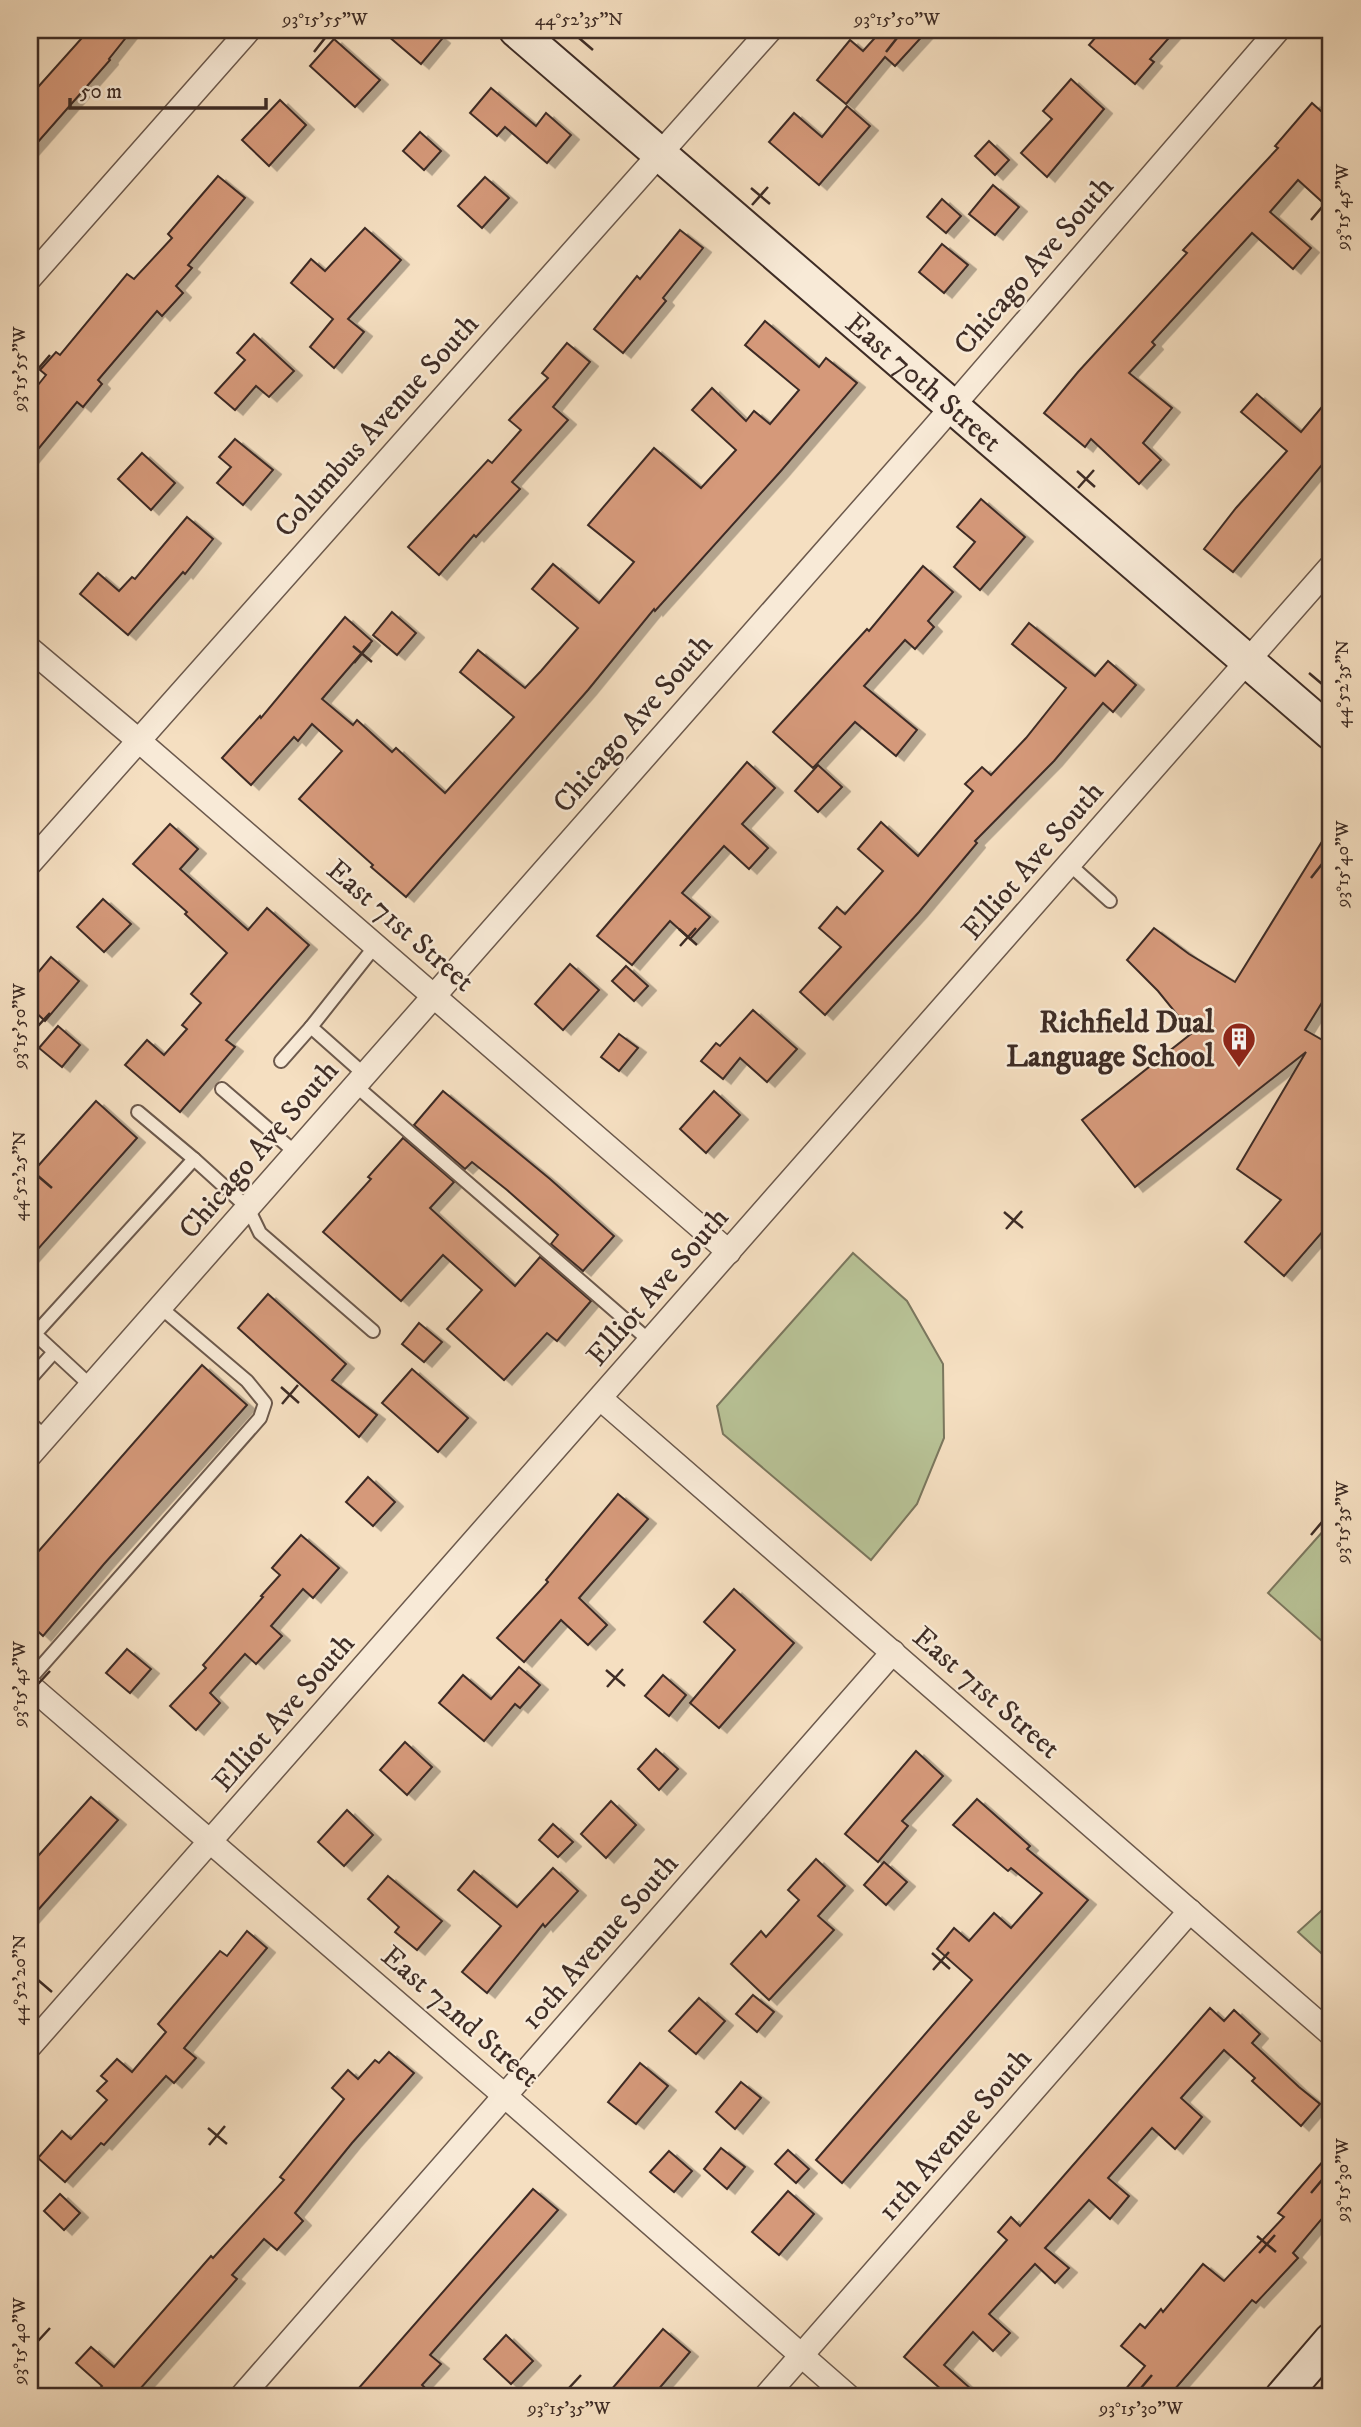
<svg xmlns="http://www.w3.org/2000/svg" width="1361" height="2427" font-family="'IM FELL DW Pica',serif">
	<defs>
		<filter id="shadow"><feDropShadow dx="8" dy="4.5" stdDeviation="0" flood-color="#0004"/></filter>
	</defs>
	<rect width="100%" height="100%" fill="#f5dfc1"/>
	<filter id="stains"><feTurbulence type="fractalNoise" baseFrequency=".00286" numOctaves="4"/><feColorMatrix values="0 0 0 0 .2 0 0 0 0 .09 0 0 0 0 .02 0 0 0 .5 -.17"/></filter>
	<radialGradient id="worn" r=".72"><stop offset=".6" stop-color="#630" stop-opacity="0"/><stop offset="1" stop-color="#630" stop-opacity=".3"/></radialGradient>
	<g fill="#b8c296" stroke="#7b775e" stroke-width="2">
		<path d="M 853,1253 L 907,1301 L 943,1364 L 944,1438 L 917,1504 L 871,1560 L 723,1434 L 717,1406 Z"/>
		<path d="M 1325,1529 L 1331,1534 L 1331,1649 L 1268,1593 Z"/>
		<path d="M 1331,1902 L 1331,1962 L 1298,1932 Z"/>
	</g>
	<g fill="#d5997a" stroke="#3e2c25" stroke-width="2" filter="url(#shadow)">
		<path d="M 89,30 L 132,30 L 109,59 L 110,60 L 30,151 L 30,96 Z"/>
		<path d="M 381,30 L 431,30 L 442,39 L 421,64 Z"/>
		<path d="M 882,30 L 928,30 L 895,66 L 885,57 L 846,104 L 817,80 L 850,40 L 863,51 Z"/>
		<path d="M 1102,30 L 1176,30 L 1150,59 L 1154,62 L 1135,84 L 1089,45 Z"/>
		<path d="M 334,39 L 380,80 L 355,107 L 310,66 Z"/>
		<path d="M 1071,79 L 1104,109 L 1047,177 L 1021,153 L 1052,119 L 1043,111 Z"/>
		<path d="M 491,88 L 536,126 L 546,113 L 571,135 L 547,163 L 505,127 L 497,136 L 470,113 Z"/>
		<path d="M 280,100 L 306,125 L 269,166 L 242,140 Z"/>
		<path d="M 1312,103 L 1331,120 L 1331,210 L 1298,180 L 1270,212 L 1311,248 L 1293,269 L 1252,233 L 1152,342 L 1155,345 L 1129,373 L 1172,408 L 1143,443 L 1161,460 L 1139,484 L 1091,439 L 1085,447 L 1044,413 L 1078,372 L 1187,253 L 1183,250 L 1278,148 L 1275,146 Z"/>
		<path d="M 847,106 L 870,126 L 819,185 L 769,142 L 794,113 L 822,137 Z"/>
		<path d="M 420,132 L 441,151 L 424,170 L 403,151 Z"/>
		<path d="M 989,141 L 1009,160 L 995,175 L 975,156 Z"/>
		<path d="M 218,176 L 245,198 L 188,265 L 192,268 L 176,286 L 183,293 L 162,316 L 157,311 L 98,380 L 102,384 L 83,407 L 77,402 L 30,459 L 30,395 L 46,375 L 40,370 L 56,352 L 60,355 L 127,274 L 134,279 L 172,238 L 168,234 Z"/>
		<path d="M 485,177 L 509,198 L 482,228 L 458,206 Z"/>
		<path d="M 993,185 L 1019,207 L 995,235 L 969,214 Z"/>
		<path d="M 942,199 L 961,216 L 946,233 L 927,217 Z"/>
		<path d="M 365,228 L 401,260 L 348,319 L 364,332 L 334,368 L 310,347 L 333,319 L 291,283 L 311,259 L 325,271 Z"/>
		<path d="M 680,230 L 703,248 L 663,298 L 666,301 L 623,353 L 594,329 L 637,276 L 640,279 Z"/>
		<path d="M 942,244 L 968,265 L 944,293 L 919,272 Z"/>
		<path d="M 765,321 L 819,367 L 826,358 L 857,383 L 780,472 L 655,611 L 654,609 L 588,690 L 406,897 L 371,867 L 373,865 L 299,799 L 342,751 L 312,724 L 298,741 L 294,737 L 251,785 L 222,758 L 260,716 L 261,718 L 345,617 L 372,641 L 322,699 L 353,725 L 357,720 L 392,752 L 396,748 L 445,793 L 514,717 L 460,672 L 478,650 L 525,688 L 541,671 L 578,628 L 532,589 L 553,564 L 599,603 L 634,562 L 588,525 L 654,448 L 701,488 L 736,450 L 692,410 L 712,388 L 746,421 L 754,411 L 770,424 L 799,390 L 745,345 Z"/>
		<path d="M 254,334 L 294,371 L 269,397 L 256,386 L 235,410 L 215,393 L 245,360 L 237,353 Z"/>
		<path d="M 567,343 L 590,362 L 553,407 L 568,420 L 512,482 L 520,489 L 476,537 L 474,535 L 439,575 L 408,547 L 488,460 L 492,463 L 521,430 L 509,420 L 548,378 L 542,373 Z"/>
		<path d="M 1257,394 L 1301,432 L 1331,396 L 1331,454 L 1233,572 L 1204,549 L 1236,508 L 1287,451 L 1241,412 Z"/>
		<path d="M 235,439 L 273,470 L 243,505 L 217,483 L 231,467 L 219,457 Z"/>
		<path d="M 142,453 L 175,483 L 151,510 L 118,479 Z"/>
		<path d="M 981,499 L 1025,537 L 980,590 L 954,567 L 975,542 L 957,527 Z"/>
		<path d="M 187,517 L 213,539 L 185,574 L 183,572 L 128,635 L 80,594 L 98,573 L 119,591 L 132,577 L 135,579 Z"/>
		<path d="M 923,566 L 953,592 L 928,621 L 934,627 L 915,649 L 905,640 L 864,686 L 917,730 L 896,756 L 855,722 L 813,768 L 773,732 L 867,629 L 869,631 Z"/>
		<path d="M 392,612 L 416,633 L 397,655 L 373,635 Z"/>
		<path d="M 1029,623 L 1095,676 L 1108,661 L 1136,685 L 1113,712 L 1103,703 L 1054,761 L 975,841 L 977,843 L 919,912 L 825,1015 L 800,992 L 841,947 L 819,928 L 837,907 L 845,914 L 883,871 L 858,849 L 881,822 L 918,856 L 973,791 L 965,784 L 982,767 L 991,775 L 1026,738 L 1066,688 L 1012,644 Z"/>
		<path d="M 747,762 L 775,788 L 742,824 L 768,848 L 749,869 L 724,846 L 682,893 L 710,917 L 690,939 L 670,921 L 632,965 L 597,936 Z"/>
		<path d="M 818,765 L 842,787 L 818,812 L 795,791 Z"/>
		<path d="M 170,824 L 198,849 L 180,869 L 248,930 L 267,908 L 309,945 L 226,1040 L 235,1047 L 180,1112 L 125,1065 L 147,1040 L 164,1055 L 187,1029 L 182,1025 L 201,1003 L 191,994 L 227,953 L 185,914 L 187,912 L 133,864 Z"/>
		<path d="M 1331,827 L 1331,988 L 1305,1030 L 1331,1045 L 1331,1222 L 1284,1276 L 1245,1242 L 1281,1200 L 1237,1169 L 1306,1052 L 1135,1187 L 1082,1120 L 1192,1033 L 1158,991 L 1127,960 L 1154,928 L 1189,954 L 1235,982 Z"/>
		<path d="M 103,899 L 131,924 L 104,952 L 77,927 Z"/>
		<path d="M 51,957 L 79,981 L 45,1021 L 30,1007 L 30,982 Z"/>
		<path d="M 570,964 L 599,990 L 563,1030 L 535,1004 Z"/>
		<path d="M 626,966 L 648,986 L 634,1001 L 612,981 Z"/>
		<path d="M 753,1010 L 797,1049 L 767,1082 L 740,1058 L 723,1079 L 701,1061 L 716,1043 L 720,1046 Z"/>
		<path d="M 58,1026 L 80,1045 L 62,1067 L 39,1048 Z"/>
		<path d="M 619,1034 L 638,1048 L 619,1071 L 601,1057 Z"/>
		<path d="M 443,1091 L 550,1179 L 614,1236 L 583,1271 L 551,1244 L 558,1235 L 507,1190 L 472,1162 L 465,1169 L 414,1125 Z"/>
		<path d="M 714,1091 L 740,1115 L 706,1153 L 680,1129 Z"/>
		<path d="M 96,1101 L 137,1138 L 30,1258 L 30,1175 Z"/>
		<path d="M 403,1138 L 454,1182 L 430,1208 L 515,1286 L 540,1257 L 591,1301 L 557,1341 L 547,1333 L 504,1380 L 447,1329 L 482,1290 L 443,1255 L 401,1301 L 323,1232 L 371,1179 L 368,1177 Z"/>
		<path d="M 268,1294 L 346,1364 L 332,1380 L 377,1415 L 359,1437 L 238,1328 Z"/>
		<path d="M 419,1323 L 442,1342 L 424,1362 L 402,1344 Z"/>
		<path d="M 202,1365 L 247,1405 L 104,1564 L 43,1636 L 30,1624 L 30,1561 Z"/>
		<path d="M 412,1369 L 468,1418 L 438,1452 L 382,1403 Z"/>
		<path d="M 368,1477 L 395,1502 L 373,1526 L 346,1502 Z"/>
		<path d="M 618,1494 L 648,1519 L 579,1598 L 607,1625 L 588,1645 L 561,1620 L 524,1662 L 497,1638 L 548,1582 L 546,1580 Z"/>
		<path d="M 301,1535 L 339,1568 L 313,1598 L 303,1589 L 271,1626 L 282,1636 L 256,1664 L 245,1654 L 210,1693 L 220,1703 L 196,1730 L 170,1706 L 206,1668 L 203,1665 L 263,1597 L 261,1596 L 280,1575 L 272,1568 Z"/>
		<path d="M 734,1589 L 794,1643 L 719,1728 L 690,1703 L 735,1650 L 704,1622 Z"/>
		<path d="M 127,1649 L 151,1669 L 130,1693 L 106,1673 Z"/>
		<path d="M 519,1667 L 540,1685 L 520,1708 L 515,1704 L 484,1741 L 439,1703 L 463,1675 L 491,1699 Z"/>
		<path d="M 663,1675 L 686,1695 L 669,1716 L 645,1696 Z"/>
		<path d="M 405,1742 L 432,1767 L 407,1795 L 380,1770 Z"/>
		<path d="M 656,1749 L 678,1769 L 659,1790 L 638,1769 Z"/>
		<path d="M 916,1751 L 943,1776 L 902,1821 L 908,1826 L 878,1862 L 845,1834 Z"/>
		<path d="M 91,1797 L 118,1820 L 30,1919 L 30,1865 Z"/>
		<path d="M 977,1799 L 1030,1846 L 1027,1849 L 1088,1900 L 842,2183 L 816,2160 L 972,1980 L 937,1949 L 954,1928 L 969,1941 L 994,1913 L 1011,1928 L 1042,1893 L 1011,1868 L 1008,1871 L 953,1825 Z"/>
		<path d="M 611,1801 L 636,1825 L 606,1858 L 581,1834 Z"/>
		<path d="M 347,1810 L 373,1835 L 344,1866 L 318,1842 Z"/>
		<path d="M 553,1824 L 573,1842 L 558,1857 L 539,1840 Z"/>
		<path d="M 816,1859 L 845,1886 L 818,1916 L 834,1930 L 769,2000 L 731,1964 L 761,1931 L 766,1937 L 799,1900 L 788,1890 Z"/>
		<path d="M 884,1862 L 907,1882 L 886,1905 L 864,1885 Z"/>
		<path d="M 553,1868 L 578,1891 L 545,1927 L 543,1924 L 487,1993 L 462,1972 L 501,1926 L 458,1890 L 474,1871 L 517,1907 Z"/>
		<path d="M 388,1876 L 442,1921 L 417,1950 L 395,1932 L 399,1927 L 368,1899 Z"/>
		<path d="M 247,1931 L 267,1948 L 184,2048 L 196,2058 L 174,2083 L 166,2076 L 104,2145 L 101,2143 L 65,2182 L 38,2158 L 62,2131 L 71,2139 L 107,2100 L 97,2091 L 107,2081 L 101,2076 L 117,2059 L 132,2072 L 166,2032 L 158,2024 L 220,1951 L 227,1956 Z"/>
		<path d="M 753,1995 L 774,2012 L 757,2032 L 736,2014 Z"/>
		<path d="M 699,1998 L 725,2021 L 696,2054 L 669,2031 Z"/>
		<path d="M 1210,2008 L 1224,2021 L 1234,2010 L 1260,2034 L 1252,2043 L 1299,2087 L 1320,2104 L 1301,2126 L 1252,2081 L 1255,2078 L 1224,2050 L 1181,2098 L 1202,2117 L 1175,2149 L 1152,2128 L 1108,2178 L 1129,2196 L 1110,2219 L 1089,2200 L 1045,2248 L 1069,2268 L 1055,2283 L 1035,2264 L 989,2314 L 1010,2333 L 993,2351 L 973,2332 L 944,2365 L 980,2397 L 950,2397 L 904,2357 L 1007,2240 L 998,2232 L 1011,2217 L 1020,2226 Z"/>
		<path d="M 389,2052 L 414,2073 L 352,2143 L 295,2213 L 303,2221 L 277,2250 L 264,2239 L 232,2275 L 237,2279 L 133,2397 L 92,2397 L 102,2386 L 76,2363 L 91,2347 L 114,2367 L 211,2256 L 213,2258 L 284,2180 L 280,2177 L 344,2099 L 332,2088 L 348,2070 L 358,2079 L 375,2060 L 379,2063 Z"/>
		<path d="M 640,2063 L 668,2086 L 636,2124 L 608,2102 Z"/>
		<path d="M 741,2082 L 761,2098 L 735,2129 L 716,2112 Z"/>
		<path d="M 721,2148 L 745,2167 L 727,2189 L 704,2169 Z"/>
		<path d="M 788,2150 L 809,2169 L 796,2183 L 775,2164 Z"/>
		<path d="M 669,2151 L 692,2171 L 674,2192 L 650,2172 Z"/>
		<path d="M 1331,2152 L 1331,2208 L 1293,2253 L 1298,2258 L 1256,2303 L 1252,2300 L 1168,2397 L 1119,2397 L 1145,2366 L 1121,2346 L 1140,2324 L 1145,2328 L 1161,2309 L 1163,2312 L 1203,2264 L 1224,2281 L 1284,2217 L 1278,2213 Z"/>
		<path d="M 533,2189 L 558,2210 L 430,2355 L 441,2364 L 422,2385 L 435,2397 L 351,2397 Z"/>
		<path d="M 788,2191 L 814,2214 L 779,2255 L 752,2232 Z"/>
		<path d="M 60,2194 L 80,2213 L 64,2230 L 44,2211 Z"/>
		<path d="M 663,2329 L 690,2352 L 652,2397 L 605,2397 Z"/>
		<path d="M 506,2335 L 533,2361 L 511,2384 L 484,2359 Z"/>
	</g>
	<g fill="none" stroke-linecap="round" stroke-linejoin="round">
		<g stroke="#6c594c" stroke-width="16">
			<g id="lane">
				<path d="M 1070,865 L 1110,901"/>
				<path d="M 281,1061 L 311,1027"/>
				<path d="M 365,1075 L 311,1027 L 376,945"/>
				<path d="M 356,1086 L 651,1342"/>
				<path d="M 222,1089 L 296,1153"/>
				<path d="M 138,1112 L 194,1159"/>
				<path d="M 30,1379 L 54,1352"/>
				<path d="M 91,1386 L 35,1334 L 194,1159 L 248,1208 L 260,1233 L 373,1331"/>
				<path d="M 30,1423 L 45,1437"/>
				<path d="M 30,1679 L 260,1418 L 265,1403 L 247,1381 L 160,1307"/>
			</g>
		</g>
		<g stroke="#6c594c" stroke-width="26">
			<g id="street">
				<path d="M 30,278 L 249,30"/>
				<path d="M 30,649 L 138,740 L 729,1252"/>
				<path d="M 30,863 L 770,30"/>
				<path d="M 601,1399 L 1331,2034"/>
				<path d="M 30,1455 L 933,429 L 1278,30"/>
				<path d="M 30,1686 L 505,2096 L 849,2397"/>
				<path d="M 30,2046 L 1331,566"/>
				<path d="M 241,2397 L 893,1652"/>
				<path d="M 765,2397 L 1190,1911"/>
			</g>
		</g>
		<g stroke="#3e2c25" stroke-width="37">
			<g id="secondary">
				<path id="s1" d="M 516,30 L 1331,733"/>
				<path d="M 1282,2397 L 1331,2340"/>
			</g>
		</g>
		<use href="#lane" stroke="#f8ead7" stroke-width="12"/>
		<use href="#street" stroke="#f8ead7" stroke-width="23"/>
		<use href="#secondary" stroke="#f8ead7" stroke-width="33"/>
	</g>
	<path fill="none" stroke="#3e2c25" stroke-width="2.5" d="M 579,38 L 593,50M 314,52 L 325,38M 886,52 L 897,38M 751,188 L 770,204M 752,205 L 768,187M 1311,220 L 1322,207M 38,369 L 50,355M 1077,471 L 1095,487M 1078,488 L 1094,470M 353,646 L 372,662M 354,663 L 370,644M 1309,673 L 1322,684M 1311,878 L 1322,864M 679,929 L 697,945M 680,946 L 696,928M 38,1026 L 50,1013M 38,1176 L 52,1188M 1004,1212 L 1023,1228M 1006,1229 L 1022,1211M 281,1387 L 299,1403M 282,1404 L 298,1385M 1311,1535 L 1322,1522M 606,1670 L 625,1686M 38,1684 L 50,1671M 607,1687 L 623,1669M 932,1953 L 950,1969M 933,1970 L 949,1952M 38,1980 L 52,1992M 208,2128 L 227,2144M 209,2145 L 225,2126M 1311,2193 L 1322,2180M 1257,2236 L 1276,2252M 1259,2253 L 1275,2235M 38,2341 L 50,2328M 569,2388 L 581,2375M 1141,2388 L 1152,2375"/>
	<defs>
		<g id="building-pin" transform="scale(1.75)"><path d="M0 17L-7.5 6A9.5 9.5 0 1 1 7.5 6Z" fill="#8f2418" stroke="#f8ead7"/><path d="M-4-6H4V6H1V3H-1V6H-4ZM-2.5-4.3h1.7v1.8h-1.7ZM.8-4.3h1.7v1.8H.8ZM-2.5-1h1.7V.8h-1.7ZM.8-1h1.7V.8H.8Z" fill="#fff"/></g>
	</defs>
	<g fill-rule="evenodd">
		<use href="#building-pin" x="1239" y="1039"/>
	</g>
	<g text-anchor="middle" stroke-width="5" stroke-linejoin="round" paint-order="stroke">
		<g font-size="30" fill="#3e2c25" stroke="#f8ead7">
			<text transform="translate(1033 265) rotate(-49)" y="10">Chicago Ave South</text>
			<text dy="10" stroke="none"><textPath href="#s1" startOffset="539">East 70th Street</textPath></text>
			<text transform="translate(376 425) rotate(-48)" y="10">Columbus Avenue South</text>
			<text transform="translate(632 723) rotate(-49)" y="10">Chicago Ave South</text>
			<text transform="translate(1032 860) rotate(-49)" y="10">Elliot Ave South</text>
			<text transform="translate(401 925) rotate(41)" y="10">East 71st Street</text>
			<text transform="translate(258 1149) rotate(-49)" y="10">Chicago Ave South</text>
			<text transform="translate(657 1286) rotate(-49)" y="10">Elliot Ave South</text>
			<text transform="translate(987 1692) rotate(41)" y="10">East 71st Street</text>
			<text transform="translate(283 1712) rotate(-49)" y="10">Elliot Ave South</text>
			<text transform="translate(599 1941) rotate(-49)" y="10">10th Avenue South</text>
			<text transform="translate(461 2016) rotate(41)" y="10">East 72nd Street</text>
			<text transform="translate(954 2134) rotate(-49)" y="10">11th Avenue South</text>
		</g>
		<g font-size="30" font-weight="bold" fill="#3e2c25" stroke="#f8ead7" text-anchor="end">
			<text x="1214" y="1032">Richfield Dual<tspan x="1214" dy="34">Language School</tspan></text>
		</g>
	</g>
	<rect width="1361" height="2427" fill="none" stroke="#f5dfc1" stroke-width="77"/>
	<path d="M70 98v10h196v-10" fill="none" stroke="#3e2c25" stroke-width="3.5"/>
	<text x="80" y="98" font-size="21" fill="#3e2c25" stroke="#f8ead7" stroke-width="5" paint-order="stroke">50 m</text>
	<rect x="38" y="38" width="1284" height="2350" fill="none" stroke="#3e2c25" stroke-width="2.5"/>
	<g font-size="18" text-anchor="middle" fill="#3e2c25">
		<text x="325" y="25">93°15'55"W</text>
		<text x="579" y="25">44°52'35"N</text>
		<text x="897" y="25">93°15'50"W</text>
		<text transform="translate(1342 207) rotate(-90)" y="6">93°15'45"W</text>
		<text transform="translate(19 369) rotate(-90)" y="6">93°15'55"W</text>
		<text transform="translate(1342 684) rotate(-90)" y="6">44°52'35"N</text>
		<text transform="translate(1342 864) rotate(-90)" y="6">93°15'40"W</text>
		<text transform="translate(19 1026) rotate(-90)" y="6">93°15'50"W</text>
		<text transform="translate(19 1176) rotate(-90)" y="6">44°52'25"N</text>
		<text transform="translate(1342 1522) rotate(-90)" y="6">93°15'35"W</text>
		<text transform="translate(19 1684) rotate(-90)" y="6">93°15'45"W</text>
		<text transform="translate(19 1980) rotate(-90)" y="6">44°52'20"N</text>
		<text transform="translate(1342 2180) rotate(-90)" y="6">93°15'30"W</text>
		<text transform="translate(19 2341) rotate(-90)" y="6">93°15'40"W</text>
		<text x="569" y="2414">93°15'35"W</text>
		<text x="1141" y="2414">93°15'30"W</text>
	</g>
	<rect width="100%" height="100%" filter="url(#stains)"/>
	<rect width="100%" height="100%" fill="url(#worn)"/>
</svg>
